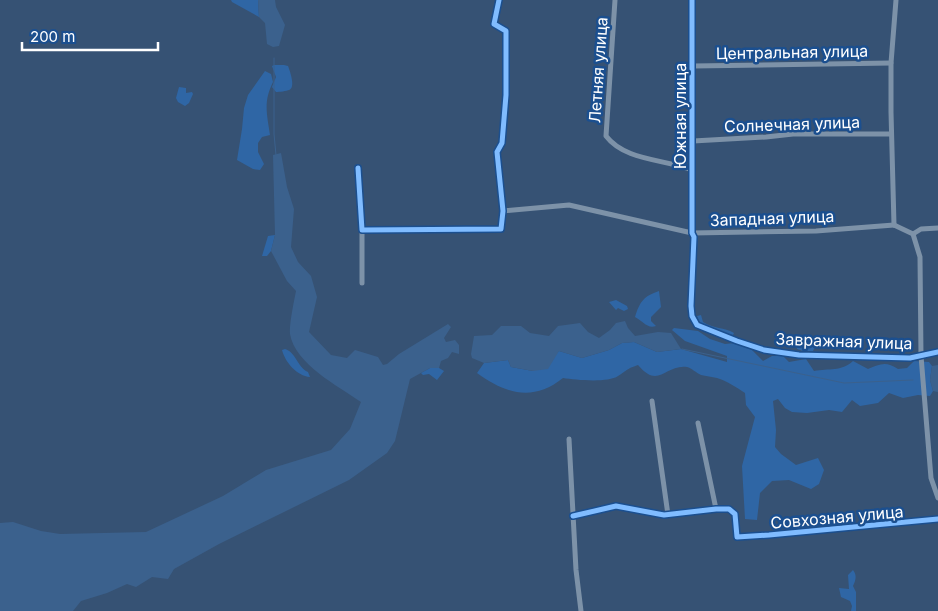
<svg xmlns="http://www.w3.org/2000/svg" width="938" height="611" font-family="Inter,sans-serif">
	<rect width="100%" height="100%" fill="#365274"/>
	<g fill="#2f66a5">
		<path d="M 231,0 L 258,0 L 259,17 L 232,2 Z"/>
		<path d="M 274,65 L 284,65 L 288,66 C 290,71 296,88 289,90 C 287,91 279,92 276,92 L 272,87 L 276,77 L 272,66 Z"/>
		<path d="M 265,71 L 271,74 L 273,82 C 263,102 267,114 270,135 L 262,137 L 258,143 L 258,152 L 264,164 L 260,170 L 253,169 L 237,160 L 242,129 L 244,108 L 248,95 Z"/>
		<path d="M 179,87 L 186,88 L 186,93 L 192,92 L 193,94 L 189,103 L 185,106 L 178,102 L 176,98 Z"/>
		<path d="M 275,235 L 271,251 L 267,256 L 262,256 L 268,236 Z"/>
		<path d="M 659,291 L 661,307 L 651,317 L 651,321 L 656,326 C 647,329 643,321 635,317 C 640,301 644,296 659,291 Z"/>
		<path d="M 616,300 L 627,306 L 628,309 L 624,311 L 618,308 L 616,310 L 609,302 Z"/>
		<path d="M 701,315 L 703,322 C 714,329 724,327 734,333 L 733,335 L 713,330 L 700,323 L 697,316 Z"/>
		<path d="M 674,328 L 698,331 L 710,339 L 725,344 L 735,343 L 750,348 L 763,361 L 772,356 L 783,356 L 789,362 L 806,359 L 814,371 C 829,368 841,372 853,361 L 868,369 C 880,364 886,361 898,369 L 907,368 L 914,361 L 929,362 L 932,366 L 930,380 L 933,391 L 930,396 L 918,395 L 903,398 L 889,393 L 878,403 L 860,406 L 852,400 L 842,412 L 829,410 L 807,413 L 792,412 L 785,408 L 778,399 L 773,401 L 776,430 L 775,447 L 781,454 L 796,465 L 818,458 L 824,470 L 819,484 L 811,489 L 789,480 L 772,481 L 760,493 L 757,520 L 745,519 L 742,466 L 755,417 L 746,405 L 745,393 C 736,387 727,381 717,378 C 712,377 706,376 701,375 C 696,373 692,368 687,367 C 665,364 659,390 638,365 C 626,369 628,370 618,376 C 608,383 576,380 563,378 C 533,402 506,394 477,373 L 484,363 L 508,360 L 511,367 L 533,371 L 559,351 L 582,358 L 609,350 L 622,343 L 634,342 L 657,352 L 681,349 L 727,362 L 727,356 L 685,341 L 672,330 Z"/>
		<path d="M 804,340 L 815,347 L 813,351 L 803,351 L 797,349 L 796,344 Z"/>
		<path d="M 285,349 C 296,352 297,367 308,372 L 310,377 C 297,376 285,362 282,350 Z"/>
		<path d="M 430,368 L 439,368 L 444,371 L 437,380 L 429,374 L 423,375 L 421,373 Z"/>
		<path d="M 853,570 C 857,575 856,580 853,586 L 856,592 L 856,611 L 851,611 L 852,606 L 850,601 L 841,597 L 839,588 L 849,589 L 848,575 Z"/>
	</g>
	<g fill="#3b618d">
		<path d="M 258,0 L 275,0 L 276,7 L 285,25 L 279,46 L 273,47 L 267,44 L 265,23 L 259,17 Z"/>
		<path d="M 281,153 L 287,187 L 294,209 L 291,247 L 298,262 L 311,276 L 317,297 L 309,332 L 331,355 L 347,358 L 355,350 L 378,357 L 383,365 L 387,364 L 399,354 L 448,324 L 451,327 L 444,338 L 446,342 L 455,340 L 459,345 L 459,354 L 452,352 L 448,358 L 441,361 L 439,368 L 430,368 L 410,379 L 395,441 L 387,453 L 349,480 L 219,544 L 174,569 L 168,579 L 152,577 L 136,587 L 127,584 L 107,593 L 81,601 L 73,611 L 0,611 L 0,523 L 13,522 L 41,531 L 60,534 L 146,532 L 223,496 L 266,470 L 331,450 L 350,429 L 361,402 C 338,386 295,364 290,334 C 289,325 294,301 296,291 L 287,281 L 271,251 L 275,235 L 273,155 Z"/>
		<path d="M 625,321 L 628,328 L 635,336 L 658,332 L 671,333 L 681,349 L 657,352 L 634,342 L 622,343 L 609,350 L 582,358 L 559,351 L 548,369 L 533,371 L 511,367 L 508,360 L 484,363 L 472,358 L 471,354 L 474,336 L 492,335 L 501,326 L 521,326 L 530,333 L 549,336 L 558,326 L 580,323 L 588,332 L 599,338 L 610,330 L 616,323 Z"/>
		<path d="M 938,365 L 938,392 L 933,391 L 930,380 L 932,366 Z"/>
	</g>
	<g fill="none" stroke-linecap="round" stroke-linejoin="round">
		<g stroke="#3b618d" stroke-width="1">
			<path d="M 274,58 L 274,134 L 276,155"/>
			<path d="M 682,349 L 844,383 L 913,380"/>
		</g>
		<g stroke="#7d92a8" stroke-width="5">
			<path d="M 615,0 L 606,136 C 625,161 665,159 692,170"/>
			<path d="M 692,0 L 692,233 L 694,237 L 691,306 L 692,316 L 697,325 L 737,341 L 764,350 L 799,355 L 910,358 L 938,352"/>
			<path d="M 693,66 L 891,63"/>
			<path d="M 693,141 L 766,137 L 793,134 L 891,134"/>
			<path d="M 358,168 L 362,230 L 501,229 L 503,211 L 497,152 L 502,143 L 506,95 L 506,31 L 494,24 L 499,0"/>
			<path d="M 503,211 L 569,205 L 692,233 L 816,231 L 894,225"/>
			<path d="M 894,225 L 913,234 L 920,257 L 921,356 L 931,478 L 938,498"/>
			<path d="M 894,225 L 891,112 L 891,63 L 896,0"/>
			<path d="M 913,234 L 921,229 L 938,228"/>
			<path d="M 362,283 L 362,230"/>
			<path d="M 652,401 L 668,515"/>
			<path d="M 698,423 L 716,509"/>
			<path d="M 569,439 L 576,570 L 581,611"/>
			<path d="M 573,516 L 616,506 L 664,515 L 716,509 L 729,509 L 735,514 L 737,537 L 769,535 L 938,519"/>
		</g>
		<g stroke="#1b4f8f" stroke-width="8">
			<g id="cycleway">
				<path d="M 692,0 L 692,233 L 694,237 L 691,306 L 692,316 L 697,325 L 737,341 L 764,350 L 799,355 L 910,358 L 938,352"/>
				<path d="M 358,168 L 362,230 L 501,229 L 503,211 L 497,152 L 502,143 L 506,95 L 506,31 L 494,24 L 499,0"/>
				<path d="M 573,516 L 616,506 L 664,515 L 716,509 L 729,509 L 735,514 L 737,537 L 769,535 L 938,519"/>
			</g>
		</g>
		<use href="#cycleway" stroke="#80bcff" stroke-width="5"/>
	</g>
	<g text-anchor="middle" stroke-width="5" stroke-linejoin="round" paint-order="stroke">
		<g font-size="16" fill="#fff" stroke="#1b4f8f">
			<text transform="translate(792 52) rotate(-1)" y="6">Центральная улица</text>
			<text transform="translate(598 70) rotate(-86)" y="6">Летняя улица</text>
			<text transform="translate(680 116) rotate(-90)" y="6">Южная улица</text>
			<text transform="translate(792 124) rotate(-2)" y="6">Солнечная улица</text>
			<text transform="translate(772 218) rotate(-2)" y="6">Западная улица</text>
			<text transform="translate(844 341) rotate(2)" y="6">Завражная улица</text>
			<text transform="translate(837 517) rotate(-5)" y="6">Совхозная улица</text>
		</g>
	</g>
	<path d="M22 42v8h136v-8" fill="none" stroke="#ffffff" stroke-width="2.5"/>
	<text x="30" y="42" font-size="15" fill="#ffffff" stroke="#1b4f8f" stroke-width="4" paint-order="stroke">200 m</text>
</svg>
